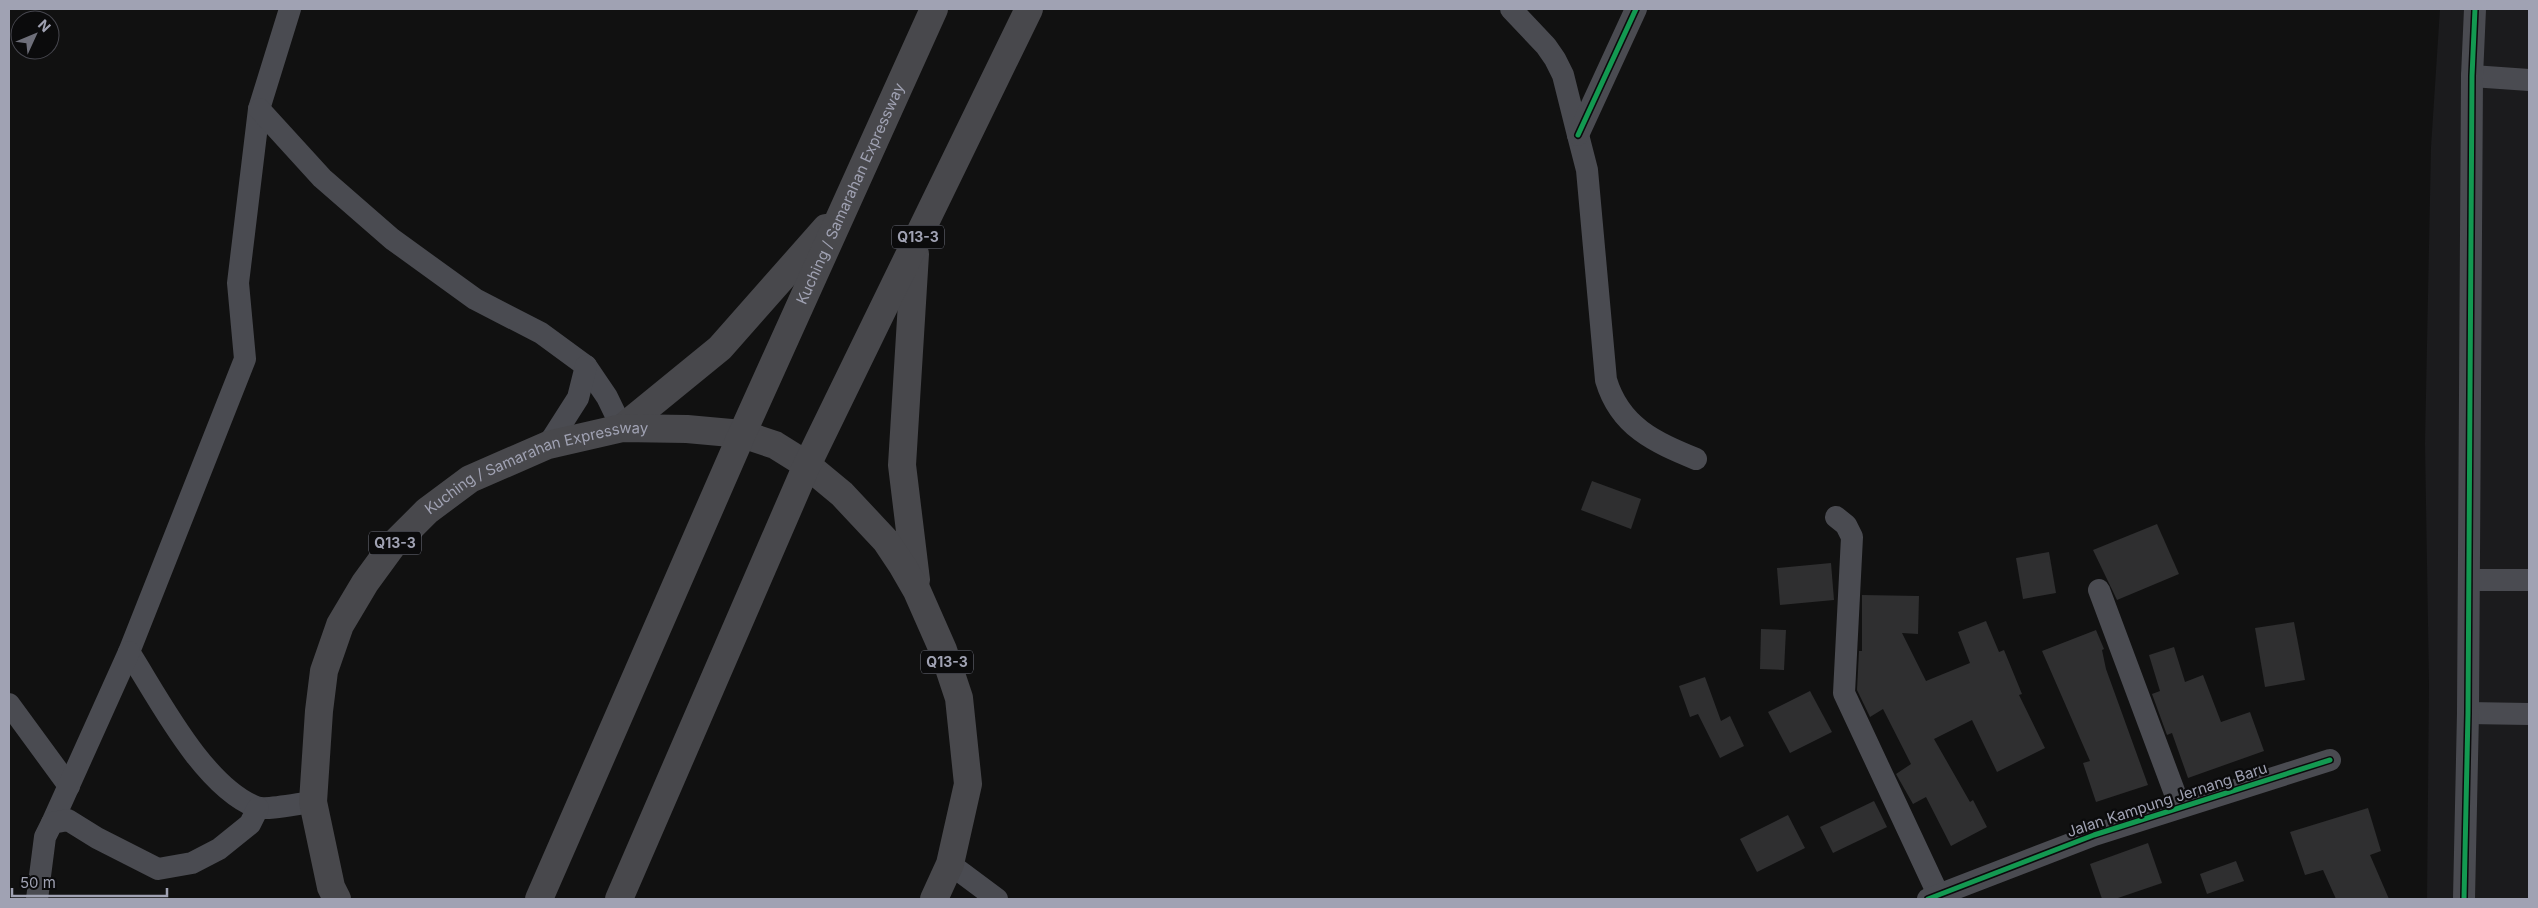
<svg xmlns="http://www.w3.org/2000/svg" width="2538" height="908" font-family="Inter,sans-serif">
	<rect width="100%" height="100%" fill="#111"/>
	<path fill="#1b1b1d" d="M 2440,9 L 2529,9 L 2529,899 L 2427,899 L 2429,685 L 2425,444 L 2431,147 Z"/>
	<g fill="#2f2f30">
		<path d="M 1592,481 L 1641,499 L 1631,529 L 1581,510 Z"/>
		<path d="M 2157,524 L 2179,574 L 2117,600 L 2093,550 Z"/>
		<path d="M 2049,552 L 2056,593 L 2023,599 L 2016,558 Z"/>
		<path d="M 1831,563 L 1834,600 L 1780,605 L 1777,568 Z"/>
		<path d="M 1862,595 L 1919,596 L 1918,634 L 1902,633 L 1926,681 L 1970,663 L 1958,632 L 1986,621 L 1999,652 L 2004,650 L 2022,694 L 2019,695 L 2045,748 L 1997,772 L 1972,720 L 1934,739 L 1970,802 L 1973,800 L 1987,827 L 1951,846 L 1926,797 L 1913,804 L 1896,774 L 1911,764 L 1883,709 L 1870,717 L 1857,690 L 1859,651 L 1862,651 Z"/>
		<path d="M 2294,622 L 2305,680 L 2265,687 L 2255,628 Z"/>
		<path d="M 1761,629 L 1786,630 L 1784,670 L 1760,669 Z"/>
		<path d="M 2096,630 L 2104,649 L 2102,650 L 2106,669 L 2148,785 L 2096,802 L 2083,763 L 2090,761 L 2042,651 Z"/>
		<path d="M 2174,647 L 2185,682 L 2203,675 L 2221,722 L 2250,712 L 2264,751 L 2188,778 L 2172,733 L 2167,735 L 2152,694 L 2160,691 L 2149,655 Z"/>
		<path d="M 1705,677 L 1721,721 L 1730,716 L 1744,746 L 1720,758 L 1698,714 L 1690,717 L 1679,686 Z"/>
		<path d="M 1810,691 L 1832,732 L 1790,753 L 1768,712 Z"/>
		<path d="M 1874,801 L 1887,827 L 1833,853 L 1820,827 Z"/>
		<path d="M 2368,808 L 2381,851 L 2370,855 L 2389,899 L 2336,899 L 2323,870 L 2305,875 L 2290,832 Z"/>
		<path d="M 1788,815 L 1805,848 L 1757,872 L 1740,839 Z"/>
		<path d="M 2148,843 L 2162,883 L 2115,899 L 2102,899 L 2090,864 Z"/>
		<path d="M 2236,861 L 2244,881 L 2207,894 L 2200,874 Z"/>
	</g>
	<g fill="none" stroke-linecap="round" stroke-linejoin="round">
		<g stroke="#4a4b51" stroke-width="22">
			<path d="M 290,9 L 259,109 L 238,283 L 245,359 L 129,652 C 159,699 203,786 256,807 C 266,811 301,803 313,802"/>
			<path d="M 1511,9 L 1546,46 L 1555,59 L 1563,75 L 1578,135 L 1587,170 L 1606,380 C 1620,427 1655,442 1696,459"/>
			<path d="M 2472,76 L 2529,80"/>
			<path d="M 259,109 L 322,178 L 392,239 L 475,299 L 541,333 L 586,366 L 607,397 L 622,428"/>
			<path d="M 1578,135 L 1636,9"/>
			<path d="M 548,445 L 578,398 L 586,366"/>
			<path d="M 1836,517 L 1846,525 L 1852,537 L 1844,693 L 1938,894"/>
			<path d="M 2470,580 L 2529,580"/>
			<path d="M 2099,590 L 2180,807"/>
			<path d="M 9,704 L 69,786"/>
			<path d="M 2468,713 L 2529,714"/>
			<path d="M 52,823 L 129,652"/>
			<path d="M 950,864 L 997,899"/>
			<path d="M 37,899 L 45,837 L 52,823 L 68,820 L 97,838 L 158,869 L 192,863 L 219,849 L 250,824 L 258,808"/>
			<path d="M 1928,899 L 2094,835 L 2330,760"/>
			<path d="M 2464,899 L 2468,713 L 2472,76 L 2475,9"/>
		</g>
		<g stroke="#48484c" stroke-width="28">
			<path d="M 915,254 L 902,465 L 916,580"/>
			<path d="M 622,428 L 720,348 L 826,228"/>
			<path id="s1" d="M 337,899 L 331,887 L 313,802 L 319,711 L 324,671 L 340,625 L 365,583 L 392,546 L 427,511 L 470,479 L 548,445 L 622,428 L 687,429 L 742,434 L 775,445 L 807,465 L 842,494 L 886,541 L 902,565 L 917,591 L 943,650 L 959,698 L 968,784 L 950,864 L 934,899"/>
			<path id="s2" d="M 539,899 L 742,434 L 934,9"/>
			<path d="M 619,899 L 807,465 L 1029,9"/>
		</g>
		<g stroke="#0b0b0c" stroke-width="8">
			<g id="cycleway">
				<path d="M 1578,135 L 1636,9"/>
				<path d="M 1928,899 L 2094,835 L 2330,760"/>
				<path d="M 2464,899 L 2468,713 L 2472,76 L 2475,9"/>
			</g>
		</g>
		<use href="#cycleway" stroke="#139951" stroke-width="5"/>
	</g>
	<g text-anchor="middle" stroke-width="4.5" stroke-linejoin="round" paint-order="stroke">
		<g fill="#0b0b0c" stroke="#737581" stroke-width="1">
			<rect x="892" y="225.5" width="52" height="23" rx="4"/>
			<rect x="369" y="531.5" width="52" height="23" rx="4"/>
			<rect x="921" y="650.5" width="52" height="23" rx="4"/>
		</g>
		<g font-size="14" font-weight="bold" fill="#a0a2b3">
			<text x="918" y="242">Q13-3</text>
			<text x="395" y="548">Q13-3</text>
			<text x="947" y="667">Q13-3</text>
		</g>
		<g font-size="15" fill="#a0a2b3" stroke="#0b0b0c">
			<text dy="5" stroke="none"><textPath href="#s2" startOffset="771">Kuching / Samarahan Expressway</textPath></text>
			<text dy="5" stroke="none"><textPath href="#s1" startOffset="545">Kuching / Samarahan Expressway</textPath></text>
			<text transform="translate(2167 800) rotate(-18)" y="5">Jalan Kampung Jernang Baru</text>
		</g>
	</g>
	<rect width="2538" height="908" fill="none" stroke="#a0a2b3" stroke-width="20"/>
	<g transform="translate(35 35) rotate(46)"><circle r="24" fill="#0b0b0c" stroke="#47474f"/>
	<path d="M0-4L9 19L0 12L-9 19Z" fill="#6e6f7a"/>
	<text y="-8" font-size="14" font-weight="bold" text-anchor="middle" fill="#a0a2b3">N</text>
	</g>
	<path d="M12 888v8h155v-8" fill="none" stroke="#a0a2b3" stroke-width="2.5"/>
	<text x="20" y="888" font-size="15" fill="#a0a2b3" stroke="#0b0b0c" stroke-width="4" paint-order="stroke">50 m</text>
</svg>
